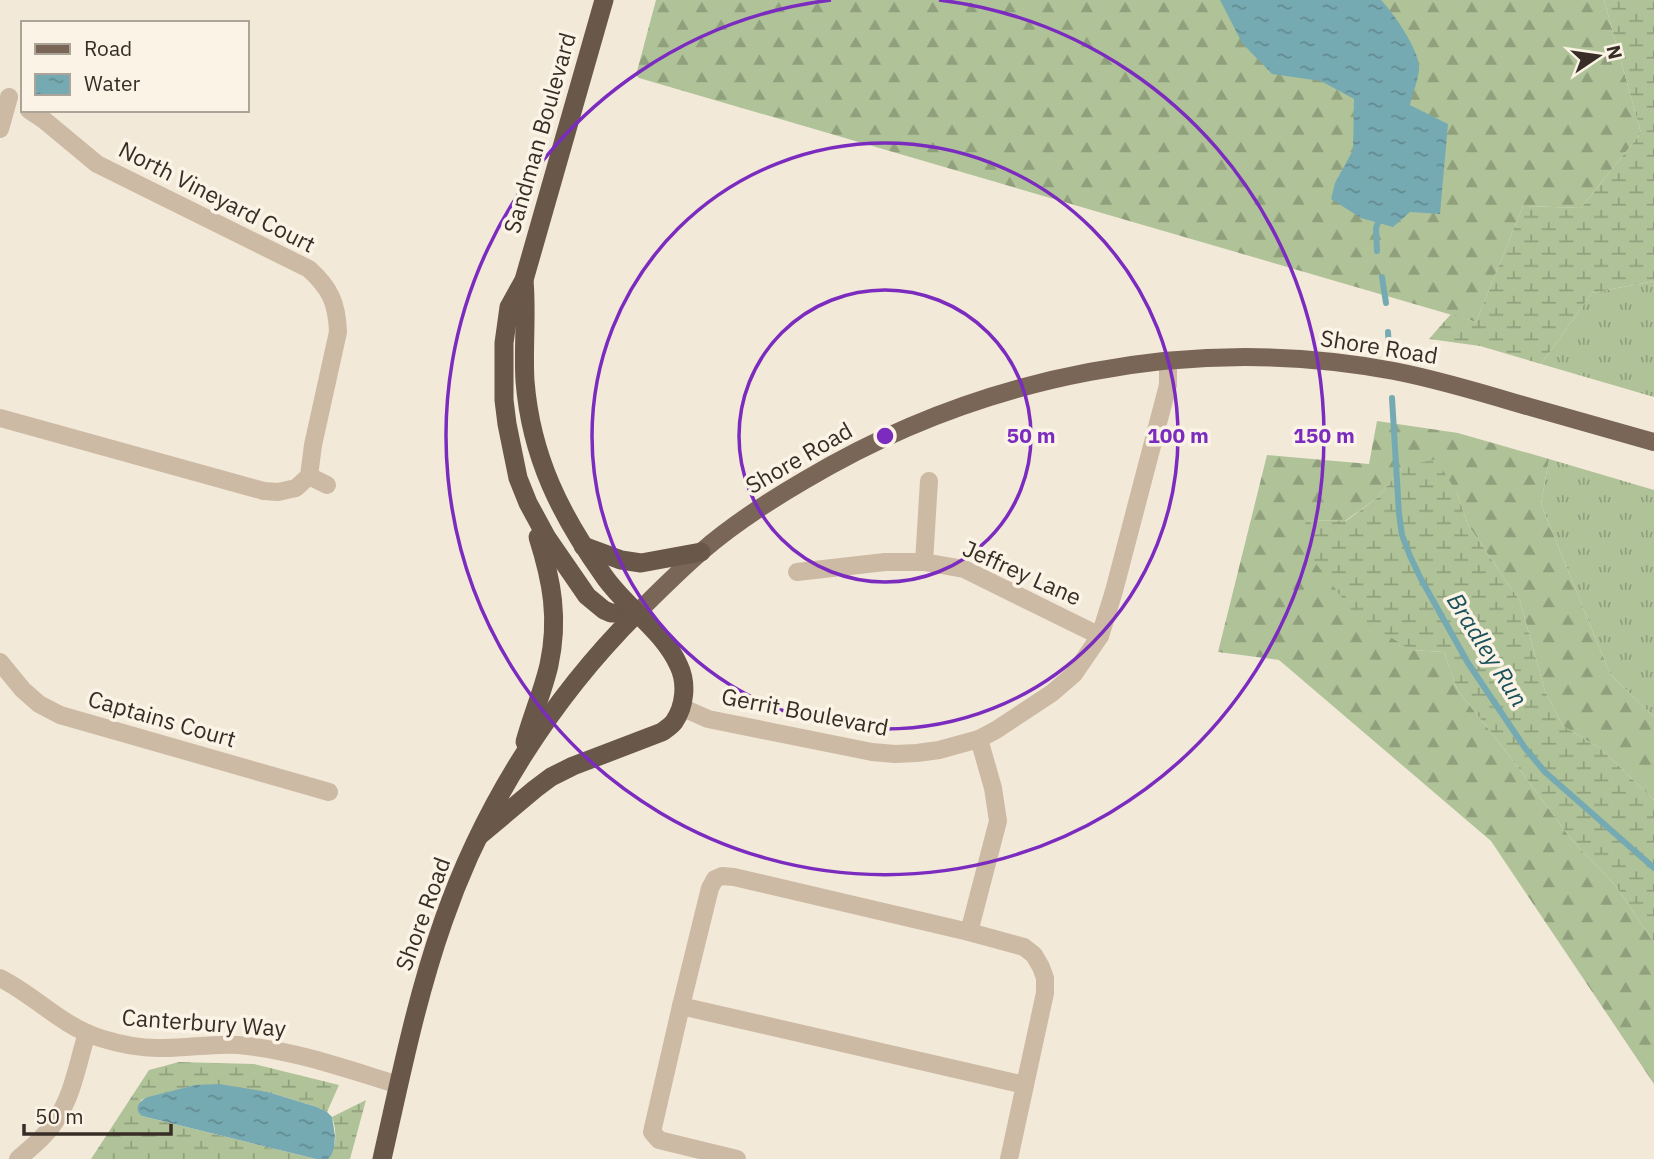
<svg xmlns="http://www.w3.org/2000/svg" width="1654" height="1159" font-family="'IBM Plex Sans',sans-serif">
	<defs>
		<pattern id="grass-tufts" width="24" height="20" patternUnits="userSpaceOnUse" patternTransform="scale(1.75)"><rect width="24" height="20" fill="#b0c398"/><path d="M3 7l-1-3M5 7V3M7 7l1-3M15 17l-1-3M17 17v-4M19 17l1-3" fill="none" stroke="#909f7c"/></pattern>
		<pattern id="forest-firs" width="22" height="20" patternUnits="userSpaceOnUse" patternTransform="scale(1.75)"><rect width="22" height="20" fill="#b0c398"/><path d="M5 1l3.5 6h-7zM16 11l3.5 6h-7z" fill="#909f7c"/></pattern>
		<pattern id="wetland-marsh" width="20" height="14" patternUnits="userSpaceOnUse" patternTransform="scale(1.75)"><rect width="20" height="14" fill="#b0c398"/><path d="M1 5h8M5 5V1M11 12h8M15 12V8" fill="none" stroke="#909f7c"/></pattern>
		<pattern id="water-ripples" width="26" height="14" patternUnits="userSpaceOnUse" patternTransform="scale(1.75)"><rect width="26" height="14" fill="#76aab2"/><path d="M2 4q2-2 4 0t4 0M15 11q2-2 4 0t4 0" fill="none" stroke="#628b91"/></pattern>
	</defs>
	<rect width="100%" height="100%" fill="#f3e9d9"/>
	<g fill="url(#grass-tufts)">
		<path d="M 1654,281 L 1654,397 L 1541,364 L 1592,293 Z"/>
		<path d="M 1549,459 L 1654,490 L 1654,717 L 1610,674 L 1541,504 Z"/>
	</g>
	<g fill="url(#forest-firs)">
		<path d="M 656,0 L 1604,0 L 1641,133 L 1581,208 L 1523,206 L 1476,322 L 639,78 L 636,75 Z"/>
		<path d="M 1377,421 L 1458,433 L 1549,459 L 1541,504 L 1610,674 L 1654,717 L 1654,800 L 1601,749 L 1563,726 L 1545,691 L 1520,601 L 1468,525 L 1457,493 L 1403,467 L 1377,498 L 1345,521 L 1306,520 L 1411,650 L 1444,652 L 1457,689 L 1508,754 L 1571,839 L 1615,885 L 1654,942 L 1654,1084 L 1491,841 L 1279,660 L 1218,652 L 1267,455 L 1369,464 Z"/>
	</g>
	<g fill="url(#wetland-marsh)">
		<path d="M 1604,0 L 1654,0 L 1654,281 L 1592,293 L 1541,364 L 1480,346 L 1429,339 L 1451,314 L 1476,322 L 1523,206 L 1581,208 L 1641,133 Z"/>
		<path d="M 1436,459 L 1457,493 L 1468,525 L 1520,601 L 1545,691 L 1563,726 L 1601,749 L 1654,800 L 1654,942 L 1615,885 L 1571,839 L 1508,754 L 1457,689 L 1444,652 L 1411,650 L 1355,615 L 1311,557 L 1305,520 L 1346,521 L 1377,498 L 1403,467 Z"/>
		<path d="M 179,1062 L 254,1064 L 339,1085 L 327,1112 L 317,1107 L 268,1092 L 195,1085 L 141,1100 L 142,1116 L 316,1159 L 91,1159 L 149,1070 Z"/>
		<path d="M 366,1100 L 350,1159 L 328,1159 C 337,1147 337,1131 332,1117 Z"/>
	</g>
	<g fill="url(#water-ripples)">
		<path d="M 1220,0 L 1381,0 C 1393,12 1419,50 1419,67 C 1420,75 1412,95 1410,105 L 1448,124 L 1440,214 L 1410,212 L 1393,227 L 1361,218 L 1331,199 L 1335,183 L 1353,150 L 1354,99 L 1321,81 L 1272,74 L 1242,43 Z"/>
		<path d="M 219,1084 L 268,1092 L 317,1107 L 327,1112 L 332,1117 L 335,1136 L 334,1148 L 331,1156 L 328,1159 L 316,1159 L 142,1116 C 133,1109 139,1101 148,1097 L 195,1085 Z"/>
	</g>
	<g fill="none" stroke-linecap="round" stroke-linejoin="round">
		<g stroke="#76aab2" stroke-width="6">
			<path d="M 1377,251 L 1376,228 L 1381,215"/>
			<path d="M 1382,277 L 1386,303"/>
			<path d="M 1388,332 L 1389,348"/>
			<path d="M 1392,398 L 1399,514 L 1402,535 L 1410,556 L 1421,579 L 1468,663 L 1525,748 L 1545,772 L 1654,868"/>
		</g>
		<g stroke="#ccbaa4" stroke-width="18">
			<path d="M 0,129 L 9,97"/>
			<path d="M 0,418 L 264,491 L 278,492 L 296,488 L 309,476 L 313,445 L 338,332 C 337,303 330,288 309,269 L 97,164 L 44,120 L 29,110"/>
			<path d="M 309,476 L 327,485"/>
			<path d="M 924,562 L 929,481"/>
			<path d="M 797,572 L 885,562 L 924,562 L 964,569 L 1100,636"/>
			<path d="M 0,662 L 23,690 L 39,704 L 60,715 L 329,792"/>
			<path d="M 681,707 L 708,719 L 872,752 L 895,754 L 917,753 L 939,750 L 979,739 L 996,730 L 1052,693 L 1074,674 L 1100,636 L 1114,591 L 1168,385 L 1168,361"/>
			<path d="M 722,876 L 734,877 L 969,932 L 1024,947 L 1034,955 L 1041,967 L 1045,978 L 1045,993 L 1025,1085 L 681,1006 L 710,888 L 715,879 Z"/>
			<path d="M 969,932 L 998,821 L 993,788 L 979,739"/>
			<path d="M 0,978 C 36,996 60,1025 100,1038 C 119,1044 139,1048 158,1048 C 185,1049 212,1043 238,1045 C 294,1050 346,1069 399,1085"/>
			<path d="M 681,1006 L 652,1132 L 659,1140 L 737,1159"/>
			<path d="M 18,1159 C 32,1147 46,1136 56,1120 C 73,1095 78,1062 87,1033"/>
			<path d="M 1009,1159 L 1025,1085"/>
		</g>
		<path stroke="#7a6656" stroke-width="18" d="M 637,613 C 658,592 679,571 701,552 C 733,524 769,501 805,480 C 981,375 1192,333 1394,371 C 1435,379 1476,391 1516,403 C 1562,416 1608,429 1654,442"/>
		<g stroke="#69574a" stroke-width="19">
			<path d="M 604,0 L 524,280 L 509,307 L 504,343 L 504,400 L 507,424 L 518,478 L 528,503 L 547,538 L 587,596 L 604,610 L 611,613 L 637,613"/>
			<path d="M 583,546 L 621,560 L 641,563 L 701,552"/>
			<path d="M 525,742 C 532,716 543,691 549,665 C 559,619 552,581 538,537"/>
			<path d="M 479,836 L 535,789 L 551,777 L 573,766 L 662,732 C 666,729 671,726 674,722 C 685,706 687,683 679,666 C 663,630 626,608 604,576 C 561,516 531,457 525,381 C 523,348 527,314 524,280"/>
			<path d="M 382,1159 C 400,1080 416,999 443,922 C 483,806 551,699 637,613"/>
		</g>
	</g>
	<g fill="none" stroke="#7b2cbf" stroke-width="3.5">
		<circle cx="885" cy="436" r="146"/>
		<circle cx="885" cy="436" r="293"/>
		<path d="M939 0A439 439 0 1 1 831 0"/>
	</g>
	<g text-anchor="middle" stroke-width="7" stroke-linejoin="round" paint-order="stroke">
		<g font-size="23" fill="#372d26" stroke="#fbf3e5">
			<text transform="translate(540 133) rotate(-74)" y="8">Sandman Boulevard</text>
			<text transform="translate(217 197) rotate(27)" y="8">North Vineyard Court</text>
			<text transform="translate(1379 347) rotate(9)" y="8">Shore Road</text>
			<text transform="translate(799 458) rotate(-30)" y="8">Shore Road</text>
			<text transform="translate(1022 573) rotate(24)" y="8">Jeffrey Lane</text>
			<text transform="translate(805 712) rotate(11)" y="8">Gerrit Boulevard</text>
			<text transform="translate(162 719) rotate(16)" y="8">Captains Court</text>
			<text transform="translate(423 914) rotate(-70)" y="8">Shore Road</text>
			<text transform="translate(204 1023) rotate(4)" y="8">Canterbury Way</text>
		</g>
		<g font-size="24" font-style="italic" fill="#19505b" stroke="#fbf3e5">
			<text transform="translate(1487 650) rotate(58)" y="8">Bradley Run</text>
		</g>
	</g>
	<circle cx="885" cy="436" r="10" fill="#7b2cbf" stroke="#fbf3e5" stroke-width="3.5"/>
	<g font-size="21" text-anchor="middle" font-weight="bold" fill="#7b2cbf" stroke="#fbf3e5" stroke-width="7" stroke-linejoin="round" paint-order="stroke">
		<text x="1031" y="443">50 m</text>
		<text x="1178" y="443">100 m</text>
		<text x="1324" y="443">150 m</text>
	</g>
	<rect x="21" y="21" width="228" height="91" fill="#fbf3e5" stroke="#ada499" stroke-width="2"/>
	<rect x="35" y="44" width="35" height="10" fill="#7a6656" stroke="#ada499" stroke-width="2"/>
	<text x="84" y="56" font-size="21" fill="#372d26">Road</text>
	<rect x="35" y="74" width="35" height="21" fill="url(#water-ripples)" stroke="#ada499" stroke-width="2"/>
	<text x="84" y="91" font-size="21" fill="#372d26">Water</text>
	<g transform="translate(1598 56) rotate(77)" stroke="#fbf3e5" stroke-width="5" paint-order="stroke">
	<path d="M0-5L12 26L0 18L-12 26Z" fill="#372d26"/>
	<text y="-10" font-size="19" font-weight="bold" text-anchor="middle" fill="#372d26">N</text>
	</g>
	<path d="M24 1124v10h147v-10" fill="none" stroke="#372d26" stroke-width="3.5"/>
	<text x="35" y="1124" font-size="21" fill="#372d26" stroke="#fbf3e5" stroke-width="5" paint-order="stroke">50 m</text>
</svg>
